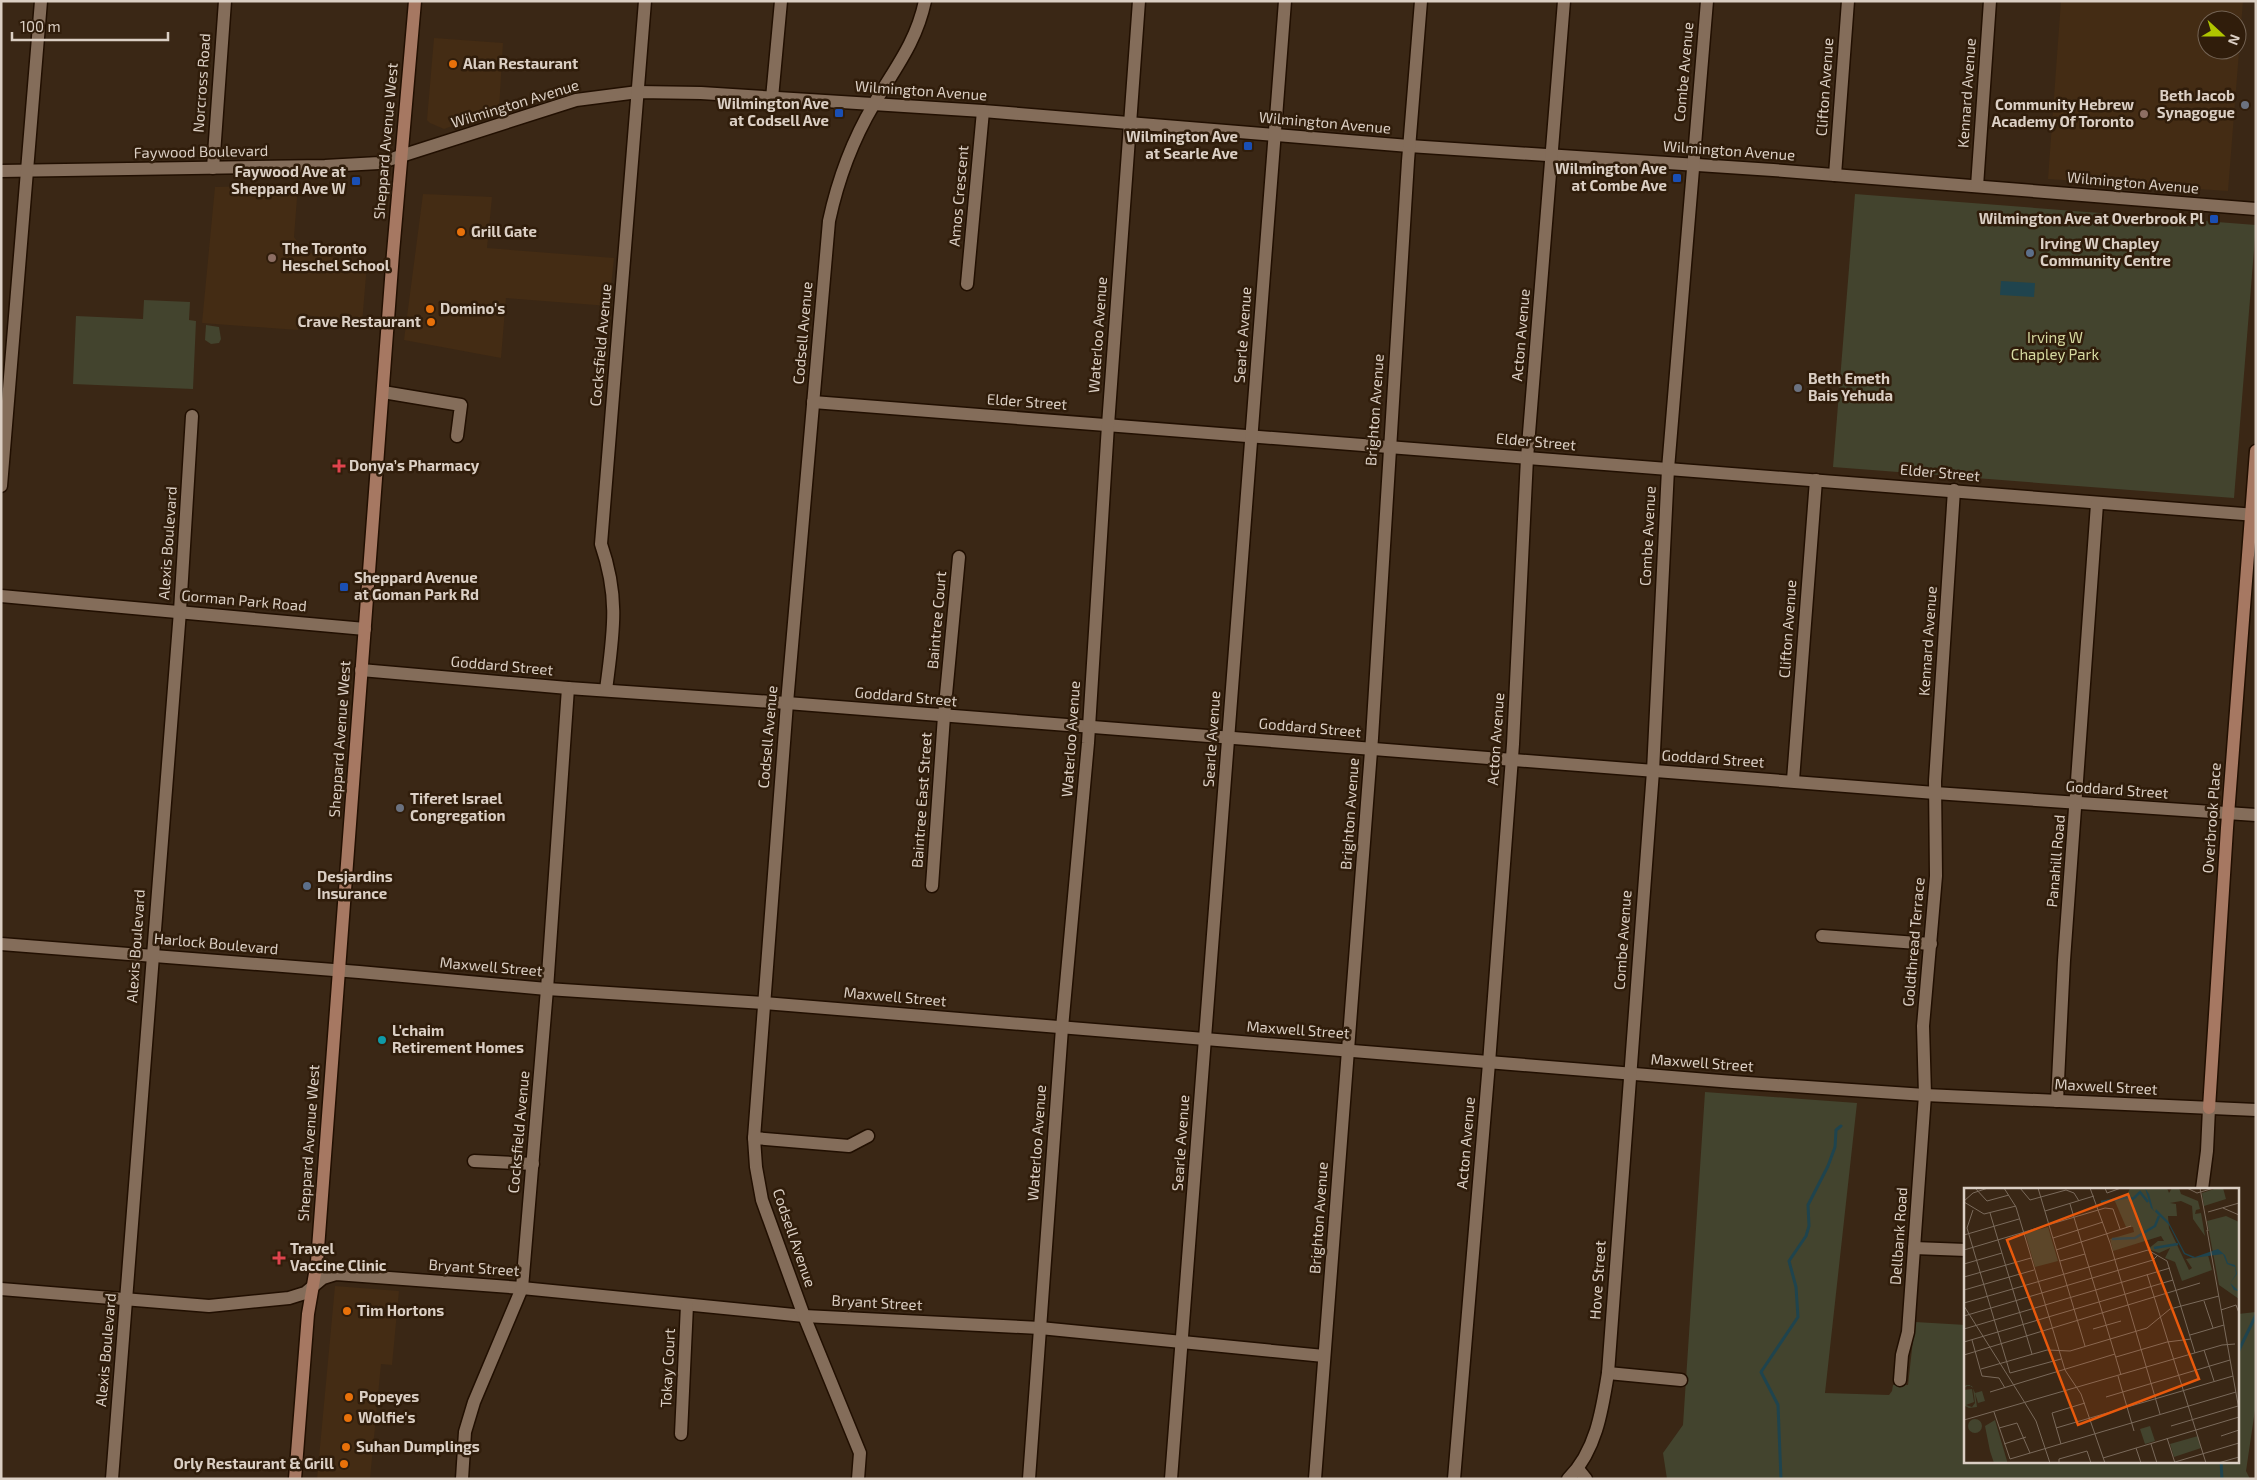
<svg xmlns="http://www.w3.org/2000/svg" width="2257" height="1480" font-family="'Exo 2',sans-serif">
	<rect width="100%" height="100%" fill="#3a2715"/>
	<g fill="#442c14" fill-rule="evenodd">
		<path d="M 2061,1 L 2243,1 L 2228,191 L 2048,179 ZM 2207,20 L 2237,20 L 2237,50 L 2207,50 Z"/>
		<path d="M 434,38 L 503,43 L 499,109 L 444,129 L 430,123 L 427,120 Z"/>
		<path d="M 298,185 L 294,237 L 305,252 L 367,264 L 362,324 L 300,314 L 298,330 L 202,323 L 215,187 Z"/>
		<path d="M 423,194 L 492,197 L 487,248 L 614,258 L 609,306 L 506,298 L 501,358 L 404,340 Z"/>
		<path d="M 335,1286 L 399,1291 L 392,1365 L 381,1364 L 370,1479 L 317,1479 Z"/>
	</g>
	<g fill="#43442e">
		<path d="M 1855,194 L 2256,225 L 2234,498 L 1833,467 Z"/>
		<path d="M 144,300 L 190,302 L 189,320 L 196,321 L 193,389 L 73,384 L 76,316 L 143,319 Z"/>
		<path d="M 206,325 L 219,327 L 221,339 L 219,343 L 211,344 L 205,340 Z"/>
		<path d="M 1705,1092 L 1857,1103 L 1825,1393 L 1889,1395 L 1892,1391 L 1893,1385 L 1908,1385 L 1915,1322 L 1966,1325 L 1966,1461 L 2238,1461 L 2238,1314 L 2256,1312 L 2256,1403 L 2246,1471 L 2250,1479 L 1667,1479 L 1663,1453 L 1683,1425 Z"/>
	</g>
	<path fill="#1f444e" d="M 2001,281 L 2035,283 L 2034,297 L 2000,295 Z"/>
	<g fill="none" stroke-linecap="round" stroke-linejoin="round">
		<g stroke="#1f444e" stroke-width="3">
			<path d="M 2238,1352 L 2256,1315"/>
			<path d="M 2221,1461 L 2222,1479"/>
			<path d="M 1781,1479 L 1778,1405 L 1761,1372 L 1798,1317 L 1796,1287 L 1789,1261 L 1806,1236 L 1809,1226 L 1808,1205 L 1828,1166 L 1835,1147 L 1836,1130 L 1841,1126"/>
		</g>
		<g stroke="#210f01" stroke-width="15">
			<g id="street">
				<path d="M 772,98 L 781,1"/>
				<path d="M 213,168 L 225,1"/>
				<path d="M 1,171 L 325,166 L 379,163 L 576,100 L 638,92 L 701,93 L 983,111 L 1409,146 L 1773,170 L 2256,209"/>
				<path d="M 1835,175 L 1848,1"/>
				<path d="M 1977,186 L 1990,1"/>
				<path d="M 967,284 L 983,111"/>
				<path d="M 383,392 L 461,405 L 457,436"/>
				<path d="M 813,402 L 2256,515"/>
				<path d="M 1,486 L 41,1"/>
				<path d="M 1,596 L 365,629"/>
				<path d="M 361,670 L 568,688 L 787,703 L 1935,793 L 2256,815"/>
				<path d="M 606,690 C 613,634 620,599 601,544 L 645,1"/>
				<path d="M 1793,780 L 1816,480"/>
				<path d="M 932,886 L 944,716 L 959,557"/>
				<path d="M 1822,936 L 1931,944"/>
				<path d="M 1,944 L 359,972 L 547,989 L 764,1003 L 1733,1082 L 1925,1095 L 2256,1110"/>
				<path d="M 2057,1101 L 2064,960 L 2097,504"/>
				<path d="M 754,1138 L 849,1146 L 868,1136"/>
				<path d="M 474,1161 L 533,1164"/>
				<path d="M 2202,1189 L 2207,1151 L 2209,1108"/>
				<path d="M 1914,1248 L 1966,1250"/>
				<path d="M 1,1289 L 209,1306 L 289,1298 L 305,1293 L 323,1278 L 336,1274 L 522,1288 L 804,1316 L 1040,1328 L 1324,1356"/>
				<path d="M 1608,1373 L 1681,1380"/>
				<path d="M 1900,1380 L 1902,1355 L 1908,1332 L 1925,1095 L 1923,1026 L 1936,876 L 1935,781 L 1954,490"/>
				<path d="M 681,1434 L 687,1305"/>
				<path d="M 1578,1469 L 1586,1479"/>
				<path d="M 112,1479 L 180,611 L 192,416"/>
				<path d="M 462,1479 L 465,1432 L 474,1402 L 522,1288 L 547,989 L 568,688"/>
				<path d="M 858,1479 L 860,1453 L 804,1316 L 762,1200 L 756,1167 L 754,1138 L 787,703 L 829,221 C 838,179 852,141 874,104 C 895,68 916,43 925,1"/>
				<path d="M 1029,1479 L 1062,1028 L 1088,743 L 1108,425 L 1139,1"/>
				<path d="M 1171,1479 L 1285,1"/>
				<path d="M 1315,1479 L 1372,738 L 1408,161 L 1421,1"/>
				<path d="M 1454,1479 L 1489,1063 L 1513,744 L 1527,458 L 1564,1"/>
				<path d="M 1568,1479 C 1596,1451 1602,1411 1608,1373 L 1653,771 L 1668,469 L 1707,1"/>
			</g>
		</g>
		<g stroke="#210f01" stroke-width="15">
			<g id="secondary">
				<path d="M 2209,1108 L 2227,828 L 2256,451"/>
				<path d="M 295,1479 L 308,1314 L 317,1262 L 393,253 L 415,1"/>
			</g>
		</g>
		<use href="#street" stroke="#846d5a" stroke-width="12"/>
		<use href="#secondary" stroke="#a67862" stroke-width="12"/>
	</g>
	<g fill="#e8710a" stroke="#301d0b" stroke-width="2">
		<circle cx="453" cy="64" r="5"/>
		<circle cx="461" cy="232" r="5"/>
		<circle cx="430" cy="309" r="5"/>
		<circle cx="431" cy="322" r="5"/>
		<circle cx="347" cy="1311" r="5"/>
		<circle cx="349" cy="1397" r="5"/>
		<circle cx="348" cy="1418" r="5"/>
		<circle cx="346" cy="1447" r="5"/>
		<circle cx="344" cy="1464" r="5"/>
	</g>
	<g fill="#6b7280" stroke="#301d0b" stroke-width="2">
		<circle cx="2245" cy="105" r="5"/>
		<circle cx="1798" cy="388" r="5"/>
		<circle cx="400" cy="808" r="5"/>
	</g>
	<g fill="#1a4fb4" stroke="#301d0b" stroke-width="2">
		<rect x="834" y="108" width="10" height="10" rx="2.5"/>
		<rect x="1243" y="141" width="10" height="10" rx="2.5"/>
		<rect x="1672" y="173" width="10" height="10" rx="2.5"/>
		<rect x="351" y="176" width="10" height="10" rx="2.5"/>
		<rect x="2209" y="214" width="10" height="10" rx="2.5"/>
		<rect x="339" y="582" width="10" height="10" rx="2.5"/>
	</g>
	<g fill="#8d6e63" stroke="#301d0b" stroke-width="2">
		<circle cx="2144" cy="114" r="5"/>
		<circle cx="272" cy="258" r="5"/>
	</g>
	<g fill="#5c6f8a" stroke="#301d0b" stroke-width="2">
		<circle cx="2030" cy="253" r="5"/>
		<circle cx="307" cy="886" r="5"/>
	</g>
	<g fill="#e0444e" stroke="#301d0b" stroke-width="2">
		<path d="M336.5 458.5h5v5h5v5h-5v5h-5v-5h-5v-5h5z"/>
		<path d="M276.5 1250.5h5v5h5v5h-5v5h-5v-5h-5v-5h5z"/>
	</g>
	<circle fill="#0f9aa8" stroke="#301d0b" stroke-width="2" cx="382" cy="1040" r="5"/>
	<g text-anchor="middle" stroke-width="5" stroke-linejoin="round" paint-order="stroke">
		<g font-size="15" font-weight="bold" fill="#dbcfc4" stroke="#301d0b" text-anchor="start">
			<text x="463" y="69">Alan Restaurant</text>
			<text x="2235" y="101" text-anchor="end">Beth Jacob<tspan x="2235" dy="17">Synagogue</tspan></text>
			<text x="829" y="109" text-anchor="end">Wilmington Ave<tspan x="829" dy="17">at Codsell Ave</tspan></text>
			<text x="2134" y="110" text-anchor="end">Community Hebrew<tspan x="2134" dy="17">Academy Of Toronto</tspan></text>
			<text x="1238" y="142" text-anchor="end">Wilmington Ave<tspan x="1238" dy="17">at Searle Ave</tspan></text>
			<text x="1667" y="174" text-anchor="end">Wilmington Ave<tspan x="1667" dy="17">at Combe Ave</tspan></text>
			<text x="346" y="177" text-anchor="end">Faywood Ave at<tspan x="346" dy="17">Sheppard Ave W</tspan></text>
			<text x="2204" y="224" text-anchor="end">Wilmington Ave at Overbrook Pl</text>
			<text x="471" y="237">Grill Gate</text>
			<text x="2040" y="249">Irving W Chapley<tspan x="2040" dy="17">Community Centre</tspan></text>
			<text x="282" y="254">The Toronto<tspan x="282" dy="17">Heschel School</tspan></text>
			<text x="440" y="314">Domino's</text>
			<text x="421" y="327" text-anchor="end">Crave Restaurant</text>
			<text x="1808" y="384">Beth Emeth<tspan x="1808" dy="17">Bais Yehuda</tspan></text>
			<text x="349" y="471">Donya’s Pharmacy</text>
			<text x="354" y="583">Sheppard Avenue<tspan x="354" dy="17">at Goman Park Rd</tspan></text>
			<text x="410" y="804">Tiferet Israel<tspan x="410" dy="17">Congregation</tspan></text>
			<text x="317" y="882">Desjardins<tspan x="317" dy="17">Insurance</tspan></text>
			<text x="392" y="1036">L'chaim<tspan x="392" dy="17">Retirement Homes</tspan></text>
			<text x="290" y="1254">Travel<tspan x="290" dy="17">Vaccine Clinic</tspan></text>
			<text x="357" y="1316">Tim Hortons</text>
			<text x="359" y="1402">Popeyes</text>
			<text x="358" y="1423">Wolfie's</text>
			<text x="356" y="1452">Suhan Dumplings</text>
			<text x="334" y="1469" text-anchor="end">Orly Restaurant &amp; Grill</text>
		</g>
		<g font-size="15" fill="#dbcfc4" stroke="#301d0b">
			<text transform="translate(1684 72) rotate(-85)" y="5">Combe Avenue</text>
			<text transform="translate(202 83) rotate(-86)" y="5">Norcross Road</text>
			<text transform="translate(1825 87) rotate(-86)" y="5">Clifton Avenue</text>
			<text transform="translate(921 91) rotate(4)" y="5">Wilmington Avenue</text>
			<text transform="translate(1967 93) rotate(-86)" y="5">Kennard Avenue</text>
			<text transform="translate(515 104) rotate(-17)" y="5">Wilmington Avenue</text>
			<text transform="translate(1325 123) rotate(5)" y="5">Wilmington Avenue</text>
			<text transform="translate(386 141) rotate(-85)" y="5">Sheppard Avenue West</text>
			<text transform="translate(1729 151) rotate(4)" y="5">Wilmington Avenue</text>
			<text transform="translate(201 152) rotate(-1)" y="5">Faywood Boulevard</text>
			<text transform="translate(2133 183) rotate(5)" y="5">Wilmington Avenue</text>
			<text transform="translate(959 196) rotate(-85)" y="5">Amos Crescent</text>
			<text transform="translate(803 333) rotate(-85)" y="5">Codsell Avenue</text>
			<text transform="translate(1098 335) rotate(-86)" y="5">Waterloo Avenue</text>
			<text transform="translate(1243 335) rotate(-86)" y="5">Searle Avenue</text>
			<text transform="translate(1521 335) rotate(-85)" y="5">Acton Avenue</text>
			<text transform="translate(601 345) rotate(-85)" y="5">Cocksfield Avenue</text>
			<text transform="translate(1027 402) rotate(4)" y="5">Elder Street</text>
			<text transform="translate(1375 410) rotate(-86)" y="5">Brighton Avenue</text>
			<text transform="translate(1536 442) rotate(5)" y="5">Elder Street</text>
			<text transform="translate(1940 473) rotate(5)" y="5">Elder Street</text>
			<text transform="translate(1648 536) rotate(-87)" y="5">Combe Avenue</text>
			<text transform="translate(168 543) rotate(-86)" y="5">Alexis Boulevard</text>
			<text transform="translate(244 601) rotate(5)" y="5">Gorman Park Road</text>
			<text transform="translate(937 620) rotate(-85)" y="5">Baintree Court</text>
			<text transform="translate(1788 629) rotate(-86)" y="5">Clifton Avenue</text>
			<text transform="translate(1928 641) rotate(-86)" y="5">Kennard Avenue</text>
			<text transform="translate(502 666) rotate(5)" y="5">Goddard Street</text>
			<text transform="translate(906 697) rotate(5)" y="5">Goddard Street</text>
			<text transform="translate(1310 728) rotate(5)" y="5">Goddard Street</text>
			<text transform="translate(768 737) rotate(-85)" y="5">Codsell Avenue</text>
			<text transform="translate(340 739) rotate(-86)" y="5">Sheppard Avenue West</text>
			<text transform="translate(1071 739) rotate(-86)" y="5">Waterloo Avenue</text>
			<text transform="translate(1212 739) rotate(-86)" y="5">Searle Avenue</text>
			<text transform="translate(1496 739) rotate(-86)" y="5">Acton Avenue</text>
			<text transform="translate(1713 759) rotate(4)" y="5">Goddard Street</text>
			<text transform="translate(2117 790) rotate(4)" y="5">Goddard Street</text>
			<text transform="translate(922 800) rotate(-86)" y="5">Baintree East Street</text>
			<text transform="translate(1350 814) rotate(-86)" y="5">Brighton Avenue</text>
			<text transform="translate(2212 818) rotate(-86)" y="5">Overbrook Place</text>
			<text transform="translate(2056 861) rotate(-85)" y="5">Panahill Road</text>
			<text transform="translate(1623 940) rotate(-86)" y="5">Combe Avenue</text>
			<text transform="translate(1914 942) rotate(-85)" y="5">Goldthread Terrace</text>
			<text transform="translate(216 944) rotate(5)" y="5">Harlock Boulevard</text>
			<text transform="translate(136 946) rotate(-86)" y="5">Alexis Boulevard</text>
			<text transform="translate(491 967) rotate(5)" y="5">Maxwell Street</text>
			<text transform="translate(895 997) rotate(5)" y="5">Maxwell Street</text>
			<text transform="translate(1298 1030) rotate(4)" y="5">Maxwell Street</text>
			<text transform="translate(1702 1063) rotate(4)" y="5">Maxwell Street</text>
			<text transform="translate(2106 1087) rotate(3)" y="5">Maxwell Street</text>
			<text transform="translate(519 1132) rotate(-85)" y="5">Cocksfield Avenue</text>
			<text transform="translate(309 1143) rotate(-86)" y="5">Sheppard Avenue West</text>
			<text transform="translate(1037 1143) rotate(-86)" y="5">Waterloo Avenue</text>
			<text transform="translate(1181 1143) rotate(-86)" y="5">Searle Avenue</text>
			<text transform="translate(1466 1143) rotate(-85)" y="5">Acton Avenue</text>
			<text transform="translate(1319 1218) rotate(-86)" y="5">Brighton Avenue</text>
			<text transform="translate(1899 1236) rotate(-86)" y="5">Dellbank Road</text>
			<text transform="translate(794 1238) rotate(71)" y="5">Codsell Avenue</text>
			<text transform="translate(474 1268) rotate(4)" y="5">Bryant Street</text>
			<text transform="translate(1598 1280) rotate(-86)" y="5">Hove Street</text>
			<text transform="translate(877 1303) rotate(3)" y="5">Bryant Street</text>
			<text transform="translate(106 1350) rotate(-85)" y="5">Alexis Boulevard</text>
			<text transform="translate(668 1368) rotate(-87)" y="5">Tokay Court</text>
		</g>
		<g font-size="15" fill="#d6d9a0" stroke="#301d0b">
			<text x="2055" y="343">Irving W<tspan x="2055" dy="17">Chapley Park</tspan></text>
		</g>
	</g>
	<g transform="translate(1964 1188)">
		<rect width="275" height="275" fill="#3a2715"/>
		<path d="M 166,0 L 203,0 L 205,5 L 208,0 L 215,0 L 217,6 L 234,13 L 236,21 L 232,22 L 231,26 L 237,25 L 241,48 L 229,31 L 228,18 L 217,13 L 206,15 L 212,16 L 213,28 L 204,28 L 205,40 L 225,82 L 228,80 L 222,71 L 244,67 L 248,82 L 218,93 L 211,74 L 201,70 L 206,60 L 195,65 L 184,61 L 194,53 L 200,53 L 197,48 L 149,63 L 146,51 L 170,44 L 169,39 L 162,39 L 150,11 L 163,7 ZM 253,0 L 259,0 L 262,11 L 240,18 L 238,5 ZM 262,28 L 275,34 L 275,111 L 255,97 L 243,33 ZM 84,39 L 94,73 L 71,79 L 61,45 ZM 2,197 L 8,198 L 11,205 L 18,203 L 21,213 L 14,215 L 11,205 L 13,219 L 5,220 L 1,218 L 0,202 L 8,201 L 10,214 L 2,217 L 8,219 L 11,215 L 9,200 L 5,197 L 0,200 ZM4 238a7 7 0 1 1 14 0a7 7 0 1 1-14 0ZM 31,232 L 43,273 L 43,275 L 30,275 L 26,263 L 21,238 ZM 186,238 L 191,253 L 181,256 L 176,241 ZM 234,248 L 237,260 L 210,269 L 206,256 Z" fill="#43442e"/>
		<path d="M 181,0 L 185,6 L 189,21 L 191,24 L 192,21 L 204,33 L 221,65 L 231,69 L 254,61 L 261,67 L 264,75 L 271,77 L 273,86 L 266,95 L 275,103 L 270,102 L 266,95 L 272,86 L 271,79 L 263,76 L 259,66 L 229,70 L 220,66 L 205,37 L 187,20 Z" fill="#1f444e"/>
		<path fill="none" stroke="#1f444e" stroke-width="2.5" d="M 137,14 L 165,9 L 169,11 L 176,4 L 184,14M 148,51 L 171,50 L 191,38 L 195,28M 190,60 L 214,56"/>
		<path fill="none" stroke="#7a6a5b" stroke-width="1" d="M 11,0 L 23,13 L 45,7M 40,0 L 52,19 L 101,182 L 117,206 L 141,275M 56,0 L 66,12 L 102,2 L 110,5 L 115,13M 74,0 L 121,158M 126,0 L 146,55 L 196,226M 141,0 L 143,5 L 157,0M 223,0 L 233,5 L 250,0M 236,0 L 244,43M 0,13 L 9,5 L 24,0M 0,14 L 20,26 L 52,18M 106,16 L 157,187M 259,20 L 275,27M 9,22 L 3,40 L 46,185 L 97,171M 81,23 L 130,8M 244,24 L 275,15M 26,25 L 68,166M 243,42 L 275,222M 0,47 L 55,31M 89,50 L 139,34M 0,62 L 141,20 L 149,21 L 156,41M 92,62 L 167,38M 96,73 L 121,66M 0,76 L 38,65M 183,86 L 242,275M 0,89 L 67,70M 0,102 L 70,82M 240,113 L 249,140M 0,115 L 184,62 L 203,73 L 231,165M 0,118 L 61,215M 257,122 L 272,117 L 275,125M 0,128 L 189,72 L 194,67M 0,141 L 206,80M 129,141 L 157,133M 226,147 L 260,137M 8,152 L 18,188 L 35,190 L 41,200M 0,154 L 209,92M 240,162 L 250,193M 0,167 L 236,95M 152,169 L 203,154 L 227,151M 17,181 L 83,162 L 106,163 L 183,140 L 206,121 L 255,108M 154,188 L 170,243M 26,204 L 151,166M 142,209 L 266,172M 61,215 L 72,233 L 86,275M 30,224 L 46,271 L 272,204M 0,232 L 258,157 L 271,156M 207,238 L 274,218M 35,240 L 53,235 L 66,265M 92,240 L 269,188M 257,248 L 275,242M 203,250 L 211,275M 40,256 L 62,249M 97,256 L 88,225 L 121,215M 187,256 L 193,275M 172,260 L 177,275M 139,270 L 275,229M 211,274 L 275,255M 95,275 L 95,271 L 123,263 L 127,275M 254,275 L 275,269"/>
		<path fill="#e8590c" fill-opacity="0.15" stroke="#e8590c" stroke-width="2.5" d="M 164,6 L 235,191 L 114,237 L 43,52 Z"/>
		<rect width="275" height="275" fill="none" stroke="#dbcfc4" stroke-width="2.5"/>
	</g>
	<rect width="2257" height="1480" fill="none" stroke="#dbcfc4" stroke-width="5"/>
	<g transform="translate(2222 35) rotate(111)"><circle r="24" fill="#301d0b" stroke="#746455"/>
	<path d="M0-4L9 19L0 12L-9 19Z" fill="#b0c500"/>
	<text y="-8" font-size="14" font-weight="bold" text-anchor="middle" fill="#dbcfc4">N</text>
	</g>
	<path d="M12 32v8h156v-8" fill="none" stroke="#dbcfc4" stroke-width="2.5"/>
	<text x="20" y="32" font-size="15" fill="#dbcfc4" stroke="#301d0b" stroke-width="4" paint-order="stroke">100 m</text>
</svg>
